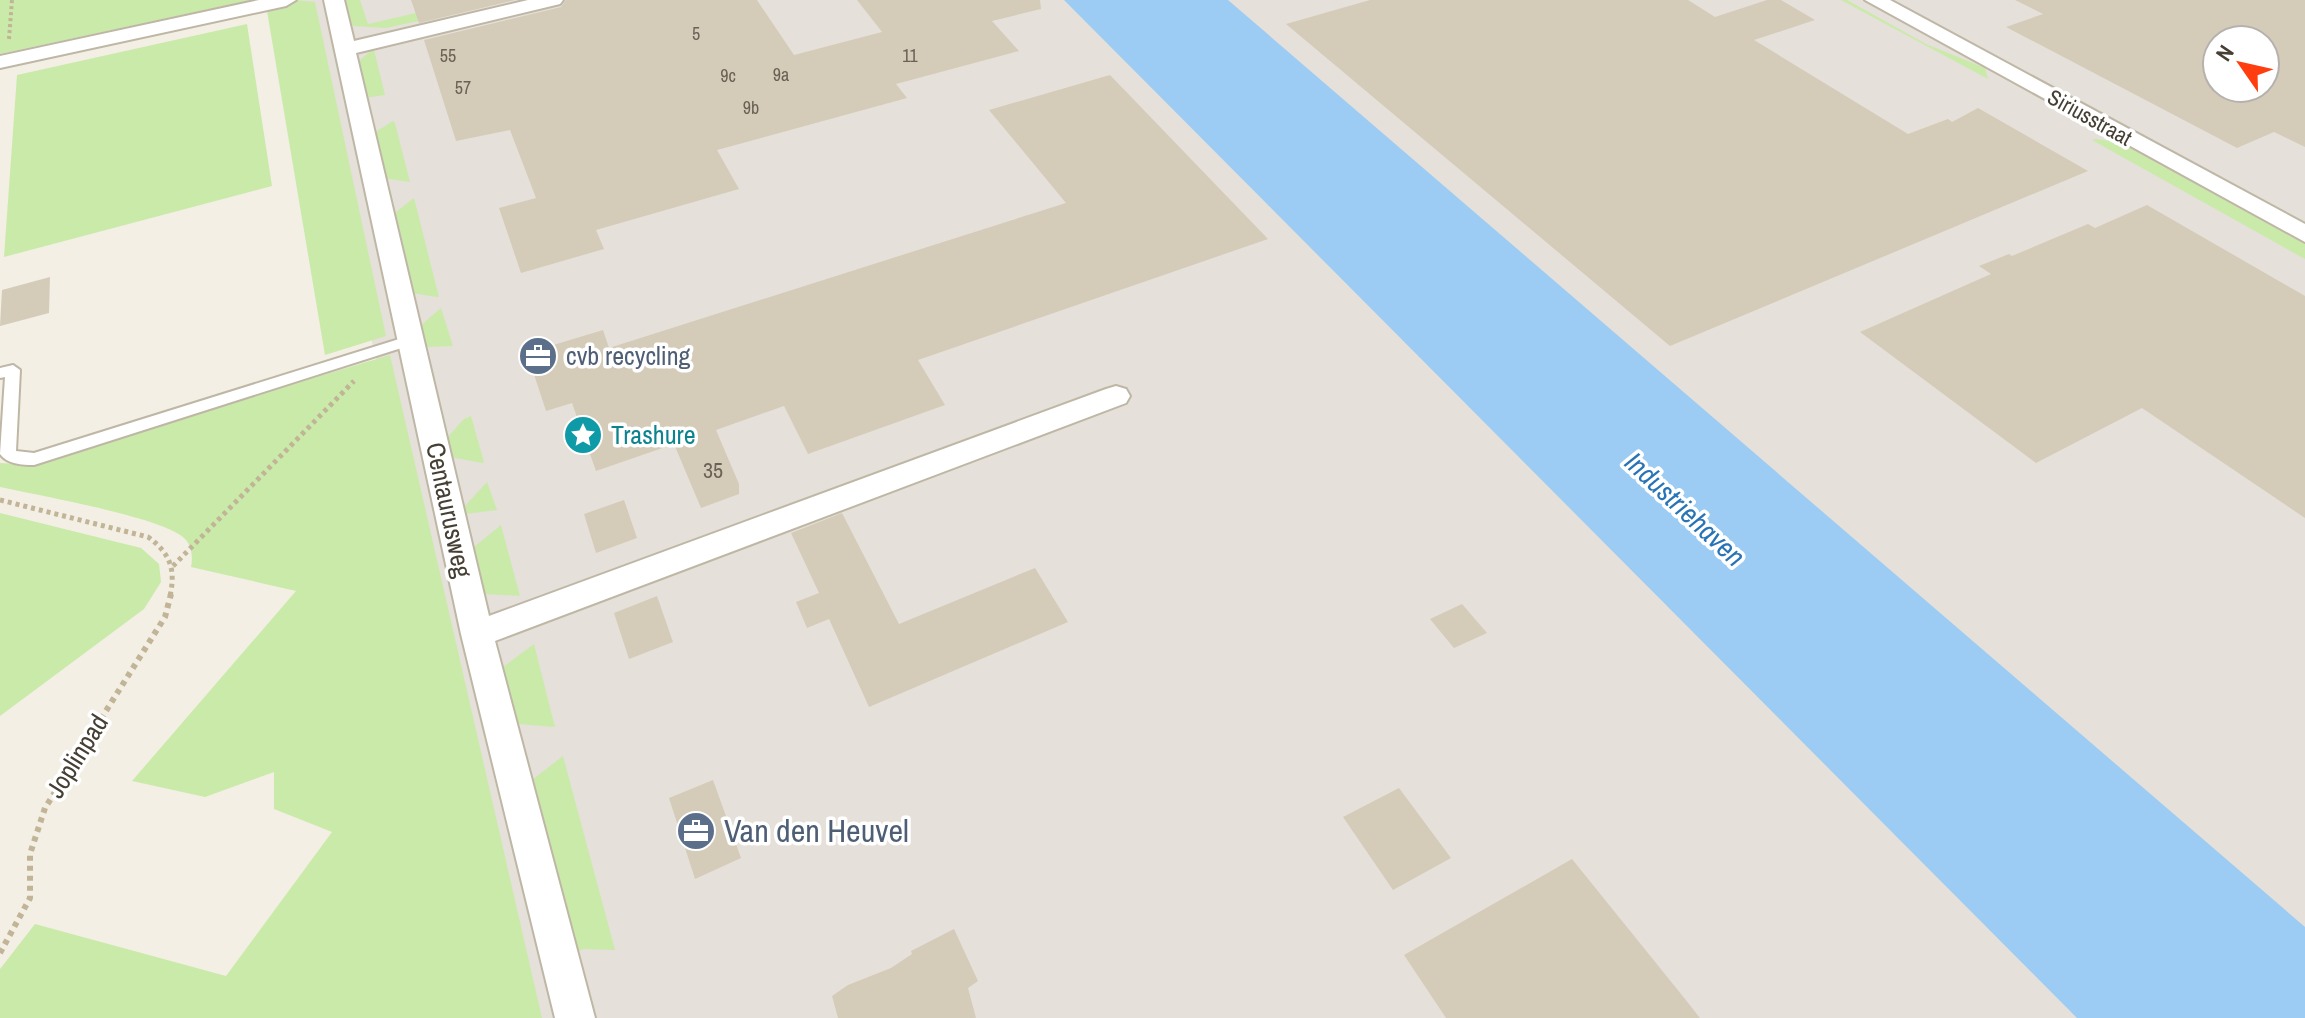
<svg xmlns="http://www.w3.org/2000/svg" width="2305" height="1018" font-family="'Archivo Narrow',sans-serif">
	<rect width="100%" height="100%" fill="#f3efe4"/>
	<g fill="#e5e0d9" fill-rule="evenodd">
		<path d="M 288,0 L 1079,0 L 2108,1018 L 538,1018 Z"/>
		<path d="M 1205,0 L 2305,0 L 2305,946 ZM 2217,40 L 2265,40 L 2265,88 L 2217,88 Z"/>
	</g>
	<g fill="#caeaaa">
		<path d="M 0,0 L 252,0 L 0,54 Z"/>
		<path d="M 293,0 L 315,2 L 386,336 L 325,355 L 266,5 Z"/>
		<path d="M 338,0 L 360,0 L 368,24 L 416,13 L 428,19 L 386,28 L 354,26 L 350,24 Z"/>
		<path d="M 1841,0 L 1847,0 L 1926,44 L 1985,68 L 1988,79 Z"/>
		<path d="M 247,24 L 272,186 L 4,257 L 17,75 Z"/>
		<path d="M 457,26 L 458,30 L 374,50 L 385,95 L 363,98 L 357,63 L 377,45 Z"/>
		<path d="M 393,121 L 395,123 L 410,182 L 383,178 L 372,134 Z"/>
		<path d="M 2095,139 L 2119,142 L 2305,244 L 2305,259 L 2092,140 Z"/>
		<path d="M 414,198 L 439,297 L 438,297 L 411,293 L 392,215 Z"/>
		<path d="M 441,308 L 453,346 L 424,347 L 419,327 Z"/>
		<path d="M 390,355 L 542,1018 L 0,1018 L 0,969 L 35,924 L 226,976 L 332,832 L 274,809 L 274,772 L 205,797 L 132,781 L 296,591 L 191,567 C 193,558 192,545 184,538 C 162,517 36,495 0,487 L 0,463 L 21,464 L 57,455 Z"/>
		<path d="M 471,416 L 484,462 L 482,463 L 451,457 L 447,438 L 464,419 Z"/>
		<path d="M 487,482 L 497,510 L 465,514 L 464,507 Z"/>
		<path d="M 0,513 L 141,548 L 159,564 L 161,582 L 144,609 L 0,716 Z"/>
		<path d="M 501,525 L 520,596 L 485,594 L 474,547 Z"/>
		<path d="M 534,644 L 555,727 L 518,724 L 503,667 Z"/>
		<path d="M 563,756 L 615,950 L 584,949 L 574,952 L 532,780 Z"/>
	</g>
	<path fill="#9cccf3" d="M 1064,0 L 1228,0 L 2305,927 L 2305,1018 L 2077,1018 Z"/>
	<g fill="#d5cbb9" fill-rule="evenodd">
		<path d="M 411,0 L 515,0 L 419,23 Z"/>
		<path d="M 566,0 L 757,0 L 794,55 L 882,32 L 857,0 L 1040,0 L 1041,9 L 992,21 L 1019,51 L 896,84 L 907,98 L 717,150 L 739,189 L 596,230 L 604,249 L 521,273 L 499,208 L 536,198 L 510,130 L 456,141 L 424,40 L 561,7 Z"/>
		<path d="M 1370,0 L 1688,0 L 1715,17 L 1767,0 L 1781,0 L 1815,20 L 1754,40 L 1908,134 L 1948,119 L 1952,122 L 1978,108 L 2088,171 L 1670,346 L 1286,24 Z"/>
		<path d="M 2015,0 L 2305,0 L 2305,147 L 2274,132 L 2237,148 L 2006,27 L 2043,14 ZM 2217,40 L 2265,40 L 2265,88 L 2217,88 Z"/>
		<path d="M 1110,75 L 1268,239 L 918,360 L 945,405 L 808,454 L 784,406 L 716,430 L 739,484 L 739,494 L 701,508 L 674,444 L 596,471 L 572,403 L 546,411 L 527,353 L 603,330 L 609,348 L 1066,203 L 989,110 Z"/>
		<path d="M 2147,205 L 2305,296 L 2305,518 L 2142,408 L 2036,463 L 1860,332 L 1991,274 L 1979,266 L 2009,254 L 2012,256 L 2088,224 L 2095,228 Z"/>
		<path d="M 50,277 L 49,313 L 0,326 L 2,290 Z"/>
		<path d="M 624,500 L 637,538 L 596,553 L 584,514 Z"/>
		<path d="M 842,513 L 899,624 L 1035,568 L 1068,622 L 869,707 L 829,619 L 807,628 L 796,602 L 819,593 L 791,533 Z"/>
		<path d="M 657,596 L 673,642 L 629,659 L 614,613 Z"/>
		<path d="M 1462,604 L 1487,633 L 1454,648 L 1430,619 Z"/>
		<path d="M 713,780 L 741,858 L 695,879 L 669,798 Z"/>
		<path d="M 1399,788 L 1451,858 L 1393,890 L 1343,817 Z"/>
		<path d="M 1572,859 L 1681,994 L 1700,1018 L 1446,1018 L 1404,955 Z"/>
		<path d="M 954,929 L 978,981 L 968,988 L 976,1018 L 838,1018 L 832,996 L 848,985 L 891,968 L 912,954 L 911,951 Z"/>
	</g>
	<g fill="none" stroke-linecap="round" stroke-linejoin="round">
		<g stroke="#bfb7a6" stroke-width="4">
			<path id="service" d="M 412,335 L 417,337 L 419,340 L 417,343 L 34,465 C 22,465 7,464 0,454 L 5,377 L 0,378 L 0,368 L 13,365 L 20,370 L 16,451 L 34,453 Z"/>
		</g>
		<g stroke="#bfb7a6" stroke-width="4">
			<g id="minor">
				<path d="M 259,0 L 296,0 L 286,6 L 0,68 L 0,56 Z"/>
				<path d="M 324,0 L 344,0 L 354,41 L 528,0 L 563,0 L 560,4 L 356,53 L 489,616 L 1106,389 L 1116,386 L 1126,389 L 1130,396 L 1126,403 L 495,641 L 595,1018 L 555,1018 L 461,634 Z"/>
				<path d="M 1865,0 L 1890,0 L 2305,224 L 2305,242 Z"/>
			</g>
		</g>
		<path stroke="#c1b497" stroke-width="4" stroke-dasharray="3 3" stroke-linecap="butt" d="M 9,39 L 12,0"/>
		<g stroke="#c1b497" stroke-width="5" stroke-dasharray="4 4" stroke-linecap="butt">
			<path d="M 0,500 L 148,537 C 170,553 176,569 170,596"/>
			<path d="M 173,566 L 354,381"/>
		</g>
		<path stroke="#c1b497" stroke-width="6" stroke-dasharray="5 5" stroke-linecap="butt" d="M 0,953 L 30,898 L 30,854 L 45,808 L 165,617 L 171,594"/>
		<use href="#service" fill="#fff" fill-rule="evenodd"/>
		<use href="#minor" fill="#fff" fill-rule="evenodd"/>
	</g>
	<defs>
		<g id="office-disc" transform="scale(2)"><circle r="9.5" fill="#5c6f8a" stroke="#fff"/><path d="M-6-3h4V-5.5h4V-3h4V5H-6ZM-1-4.5V-3h2v-1.5ZM-6 0V1H6V0Z" fill="#fff"/></g>
		<g id="sight-disc" transform="scale(2)"><circle r="9.5" fill="#0f9aa8" stroke="#fff"/><path d="M0-6L1.8-2.2L6-1.7L2.9 1.2L3.7 5.4L0 3.3L-3.7 5.4L-2.9 1.2L-6-1.7L-1.8-2.2Z" fill="#fff"/></g>
	</defs>
	<g fill-rule="evenodd">
		<use href="#office-disc" x="538" y="356"/>
		<use href="#sight-disc" x="583" y="435"/>
		<use href="#office-disc" x="696" y="831"/>
	</g>
	<g text-anchor="middle" stroke-width="7" stroke-linejoin="round" paint-order="stroke">
		<g font-size="18" fill="#696255">
			<text x="696" y="40">5</text>
			<text x="448" y="62">55</text>
			<text x="910" y="62">11</text>
			<text x="781" y="81">9a</text>
			<text x="728" y="82">9c</text>
			<text x="463" y="94">57</text>
			<text x="751" y="114">9b</text>
		</g>
		<g font-size="22" fill="#453f34" stroke="#fff">
			<text transform="translate(2090 117) rotate(29)" y="8">Siriusstraat</text>
		</g>
		<g font-size="22" fill="#696255">
			<text x="713" y="478">35</text>
		</g>
		<g font-size="26" fill="#4e5e75" stroke="#fff" text-anchor="start">
			<text x="566" y="365">cvb recycling</text>
		</g>
		<g font-size="26" fill="#0d838f" stroke="#fff" text-anchor="start">
			<text x="611" y="444">Trashure</text>
		</g>
		<g font-size="26" fill="#453f34" stroke="#fff">
			<text transform="translate(449 510) rotate(78)" y="9">Centaurusweg</text>
			<text transform="translate(77 756) rotate(-58)" y="9">Joplinpad</text>
		</g>
		<g font-size="28" font-style="italic" fill="#2874b6" stroke="#fff">
			<text transform="translate(1685 509) rotate(43)" y="10">Industriehaven</text>
		</g>
		<g font-size="32" fill="#4e5e75" stroke="#fff" text-anchor="start">
			<text x="724" y="842">Van den Heuvel</text>
		</g>
	</g>
	<g transform="translate(2241 64) rotate(304)"><circle r="38" fill="#ffffff" stroke="#b5b2ae" stroke-width="2"/>
	<path d="M0-6L14 30L0 20L-14 30Z" fill="#ff3d0f"/>
	<text y="-12" font-size="22" font-weight="bold" text-anchor="middle" fill="#453f34">N</text>
	</g>
</svg>
